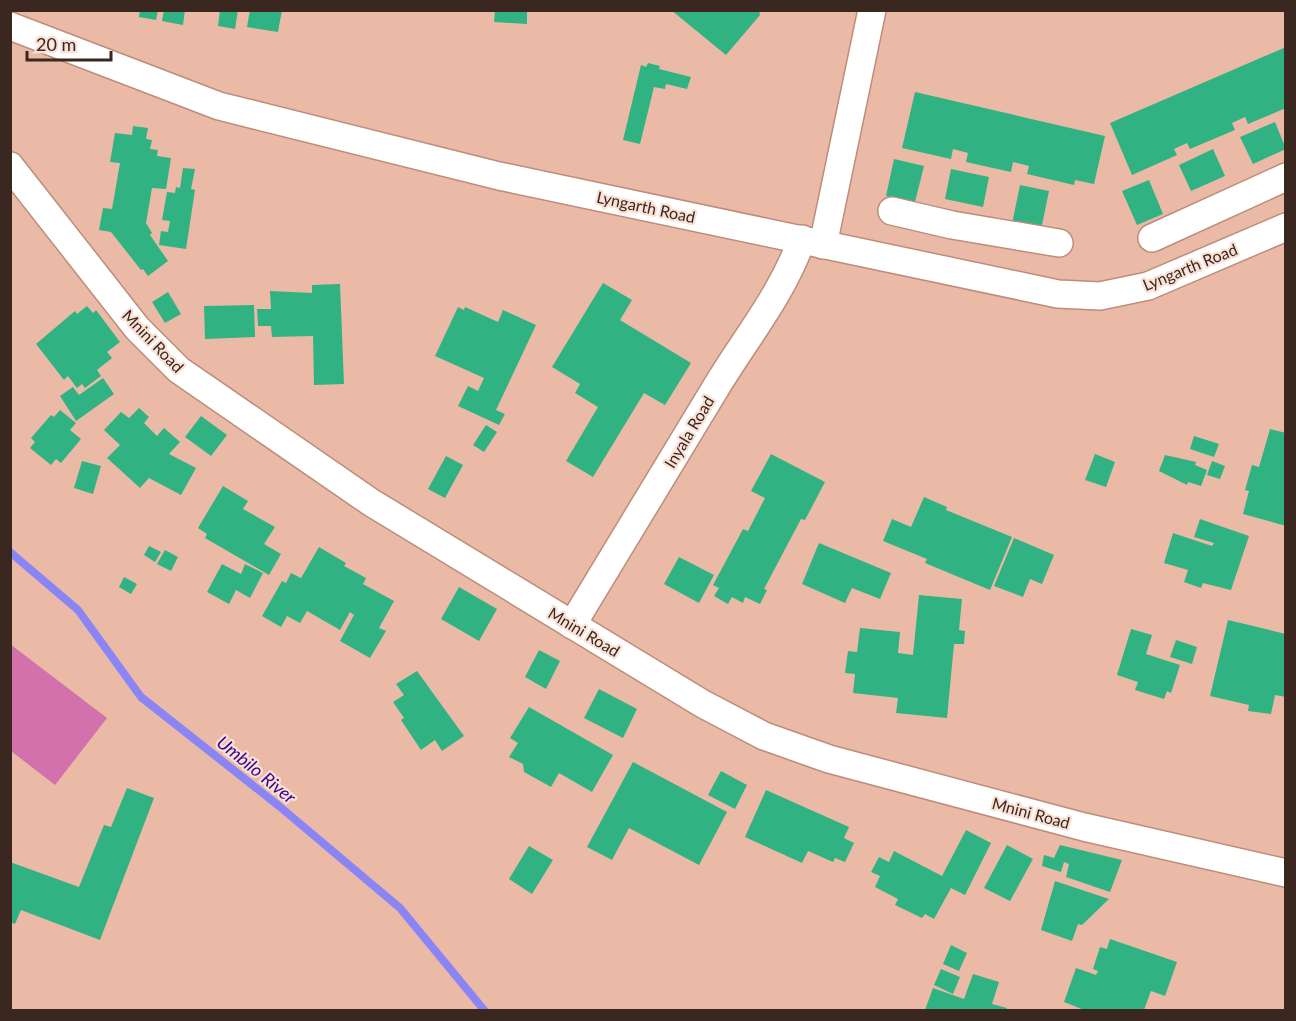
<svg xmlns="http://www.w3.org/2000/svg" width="1296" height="1021" font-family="Lato,sans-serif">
	<rect width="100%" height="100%" fill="#ebbaa6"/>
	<path fill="#d371ad" d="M 10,644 L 107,718 L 55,785 L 11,751 Z"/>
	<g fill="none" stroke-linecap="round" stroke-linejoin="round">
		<path stroke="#8a84f5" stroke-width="8" d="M 10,552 L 78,610 L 141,697 L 279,806 L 400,908 L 484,1010"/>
	</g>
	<g fill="#31b282">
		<path d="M 140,10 L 158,10 L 156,20 L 139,17 Z"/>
		<path d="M 164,10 L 185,10 L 183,25 L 162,21 Z"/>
		<path d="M 220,10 L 238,10 L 235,29 L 218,26 Z"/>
		<path d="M 250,10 L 282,10 L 278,32 L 247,27 Z"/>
		<path d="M 495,10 L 527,10 L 527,24 L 494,22 Z"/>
		<path d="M 671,10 L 759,10 L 760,15 L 726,55 Z"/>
		<path d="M 1286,47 L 1286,108 L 1248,124 L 1245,117 L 1232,123 L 1235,130 L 1190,149 L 1187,143 L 1174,149 L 1177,155 L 1132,175 L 1110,123 Z"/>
		<path d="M 648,63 L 660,66 L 659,69 L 691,77 L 687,89 L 666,84 L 665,89 L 654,87 L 640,144 L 623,140 L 641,65 L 646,67 Z"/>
		<path d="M 915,92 L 1105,136 L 1094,184 L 1075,180 L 1074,185 L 1027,174 L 1029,166 L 1013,162 L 1011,172 L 966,162 L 968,153 L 953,149 L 951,159 L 902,148 Z"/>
		<path d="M 1275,122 L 1286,149 L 1253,164 L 1240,137 Z"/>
		<path d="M 133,126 L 148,128 L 146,139 L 152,140 L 150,149 L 158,150 L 157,156 L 171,158 L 166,189 L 152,188 L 146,223 L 152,233 L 150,235 L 168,261 L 148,276 L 143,269 L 141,270 L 111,232 L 99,230 L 103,208 L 112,209 L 120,163 L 110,162 L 115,133 L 132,135 Z"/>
		<path d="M 1213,149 L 1225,176 L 1191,191 L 1179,165 Z"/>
		<path d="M 894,159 L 924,166 L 915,202 L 886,196 Z"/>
		<path d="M 183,168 L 195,169 L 191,189 L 195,190 L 186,249 L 159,245 L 161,231 L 168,232 L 170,221 L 162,220 L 167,192 L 175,193 L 176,187 L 180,188 Z"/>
		<path d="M 951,169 L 989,177 L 983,207 L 945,199 Z"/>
		<path d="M 1149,180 L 1163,214 L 1137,225 L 1122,191 Z"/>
		<path d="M 1020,185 L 1049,191 L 1041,230 L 1012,224 Z"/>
		<path d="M 603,283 L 632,300 L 620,320 L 691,363 L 665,405 L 644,393 L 593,477 L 566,461 L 598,407 L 575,393 L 580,384 L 552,367 Z"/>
		<path d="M 340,284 L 344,384 L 314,385 L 313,336 L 272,337 L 271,326 L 258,326 L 257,309 L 271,309 L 270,291 L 312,293 L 312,285 Z"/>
		<path d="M 168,292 L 181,314 L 165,323 L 152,302 Z"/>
		<path d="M 254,305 L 255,337 L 205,339 L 204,306 Z"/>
		<path d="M 87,306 L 93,313 L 96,310 L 120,342 L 107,352 L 112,358 L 97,370 L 101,376 L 85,388 L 82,384 L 77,388 L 68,376 L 64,380 L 36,344 L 75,311 L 77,314 Z"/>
		<path d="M 458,307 L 464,310 L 465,307 L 498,322 L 503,310 L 536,325 L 496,410 L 505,414 L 499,425 L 458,406 L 468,386 L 478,391 L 484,378 L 435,356 Z"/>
		<path d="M 103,378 L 114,394 L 76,421 L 60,396 L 73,387 L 79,395 Z"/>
		<path d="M 139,408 L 149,417 L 144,423 L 157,436 L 164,428 L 180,442 L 169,454 L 196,468 L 181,495 L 149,478 L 140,488 L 107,458 L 120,445 L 104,430 L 121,412 L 129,418 Z"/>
		<path d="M 60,410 L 76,423 L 70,430 L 81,439 L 61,463 L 56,459 L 51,465 L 30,448 L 35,442 L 31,438 L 51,415 L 54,417 Z"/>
		<path d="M 201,416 L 227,435 L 211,456 L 185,437 Z"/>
		<path d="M 486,425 L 497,432 L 484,452 L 473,445 Z"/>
		<path d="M 1270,429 L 1286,433 L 1286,526 L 1243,514 L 1249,491 L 1245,490 L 1252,465 L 1259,467 Z"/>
		<path d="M 1194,436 L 1219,444 L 1214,457 L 1190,449 Z"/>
		<path d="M 771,454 L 825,482 L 805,520 L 801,519 L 764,589 L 767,590 L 760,604 L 745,597 L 743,603 L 732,597 L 728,604 L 714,596 L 719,588 L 713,585 L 743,529 L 748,531 L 765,498 L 751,491 Z"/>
		<path d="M 1095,454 L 1115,462 L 1106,487 L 1085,480 Z"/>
		<path d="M 1165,455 L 1196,462 L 1195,465 L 1207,470 L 1201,486 L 1188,482 L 1187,485 L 1159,471 Z"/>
		<path d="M 446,456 L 463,465 L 445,498 L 428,489 Z"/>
		<path d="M 82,461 L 101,466 L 93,494 L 74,488 Z"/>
		<path d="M 1212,461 L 1225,466 L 1220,479 L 1207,475 Z"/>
		<path d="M 223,486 L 248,501 L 243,509 L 275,527 L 264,544 L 281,554 L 269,575 L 205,538 L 207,534 L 198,528 Z"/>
		<path d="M 924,497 L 947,507 L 946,510 L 1012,537 L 990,590 L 925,563 L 927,559 L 883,541 L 892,519 L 911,527 Z"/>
		<path d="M 1200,519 L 1249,536 L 1231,590 L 1203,583 L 1201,588 L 1184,582 L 1188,570 L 1164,563 L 1173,533 L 1212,546 L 1214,543 L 1194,537 Z"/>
		<path d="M 1014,538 L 1054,555 L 1042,584 L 1030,579 L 1023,597 L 994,586 Z"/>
		<path d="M 819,543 L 891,573 L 880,599 L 852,588 L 845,603 L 802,584 Z"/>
		<path d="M 149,546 L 161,552 L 155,562 L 144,555 Z"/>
		<path d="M 319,547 L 346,563 L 344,566 L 366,578 L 363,584 L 394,601 L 379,628 L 386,631 L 370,658 L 340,641 L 354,615 L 350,612 L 340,630 L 307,611 L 300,623 L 287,616 L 281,627 L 262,616 L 282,581 L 286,583 L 291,573 L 301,578 Z"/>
		<path d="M 165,550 L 178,557 L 171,571 L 157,564 Z"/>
		<path d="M 679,557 L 714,575 L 699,603 L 664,584 Z"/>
		<path d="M 222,564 L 241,574 L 245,564 L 263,573 L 250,598 L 236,590 L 229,604 L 207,592 Z"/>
		<path d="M 124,577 L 137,584 L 131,594 L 119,587 Z"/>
		<path d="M 459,587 L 497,609 L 479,641 L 441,619 Z"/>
		<path d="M 919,595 L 962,599 L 959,630 L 965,631 L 964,644 L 954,644 L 947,718 L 896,713 L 898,698 L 853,693 L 855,674 L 845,673 L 848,651 L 857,652 L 860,628 L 900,632 L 898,653 L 913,655 Z"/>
		<path d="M 1228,620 L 1286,634 L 1286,697 L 1275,695 L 1271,714 L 1248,711 L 1249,705 L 1210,696 Z"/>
		<path d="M 1131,629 L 1152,635 L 1146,654 L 1180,665 L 1171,693 L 1167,691 L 1164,699 L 1135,690 L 1138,682 L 1117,675 Z"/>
		<path d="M 1176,640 L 1197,647 L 1192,664 L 1170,657 Z"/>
		<path d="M 539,650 L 560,661 L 546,689 L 525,677 Z"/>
		<path d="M 417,671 L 464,736 L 442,751 L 435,740 L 421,750 L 401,720 L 404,718 L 393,702 L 404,695 L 396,684 Z"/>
		<path d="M 599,689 L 637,709 L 623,738 L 584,718 Z"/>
		<path d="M 529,707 L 613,755 L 592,792 L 559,773 L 551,787 L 524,772 L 523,764 L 509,757 L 518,743 L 510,738 Z"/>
		<path d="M 633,762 L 727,812 L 699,865 L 629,828 L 612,860 L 587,847 Z"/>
		<path d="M 721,771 L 747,785 L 735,809 L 708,795 Z"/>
		<path d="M 127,788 L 154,798 L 100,940 L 21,910 L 15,924 L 10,922 L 10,862 L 79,887 L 104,825 L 111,827 Z"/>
		<path d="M 766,790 L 849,827 L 844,838 L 854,843 L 845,862 L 835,858 L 833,862 L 808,851 L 802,863 L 745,837 Z"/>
		<path d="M 966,830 L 991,843 L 965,895 L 951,888 L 934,919 L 925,914 L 922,918 L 895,905 L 898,899 L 875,887 L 880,876 L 871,872 L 879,857 L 889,862 L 894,851 L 942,876 Z"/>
		<path d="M 1007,845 L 1033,859 L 1010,901 L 984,888 Z"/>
		<path d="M 1060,845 L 1122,860 L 1110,892 L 1066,877 L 1069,864 L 1064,862 L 1061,872 L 1042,866 L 1044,855 L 1054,858 Z"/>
		<path d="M 529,846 L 553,860 L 532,894 L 509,879 Z"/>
		<path d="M 1055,881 L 1109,899 L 1082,925 L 1078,924 L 1072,941 L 1041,930 Z"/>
		<path d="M 1110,939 L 1177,962 L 1165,996 L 1151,991 L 1144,1010 L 1084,1010 L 1064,1002 L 1076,968 L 1096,975 L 1098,971 L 1093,969 L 1100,947 L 1107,949 Z"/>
		<path d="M 951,945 L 967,953 L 959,971 L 943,964 Z"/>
		<path d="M 941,969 L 960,977 L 953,994 L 934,985 Z"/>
		<path d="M 973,974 L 999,982 L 992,1004 L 1007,1008 L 1006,1010 L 925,1010 L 933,988 L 964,999 Z"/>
	</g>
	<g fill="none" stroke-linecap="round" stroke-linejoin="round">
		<g stroke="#bc8d7a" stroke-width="30">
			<g id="street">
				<path d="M 10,26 L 219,106 L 499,176 L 1058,294 L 1100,296 L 1148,286 L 1286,227"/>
				<path d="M 10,166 L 137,328 L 179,370 L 372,503 L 703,704 L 764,736 L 829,759 L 1084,827 L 1286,873"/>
				<path d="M 892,211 L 952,225 L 1059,243"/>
				<path d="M 1152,238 L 1286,177"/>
				<path d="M 823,245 L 872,10"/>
				<path d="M 572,625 C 620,546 667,467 715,389 C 745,339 782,295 802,239"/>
			</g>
		</g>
		<use href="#street" stroke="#fff" stroke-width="27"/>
	</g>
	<g text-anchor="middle" stroke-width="4.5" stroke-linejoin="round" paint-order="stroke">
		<g font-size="16" fill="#3a271f" stroke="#fae1d6">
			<text transform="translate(646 207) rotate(12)" y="6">Lyngarth Road</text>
			<text transform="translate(1190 267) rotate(-22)" y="6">Lyngarth Road</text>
			<text transform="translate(153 341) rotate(46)" y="6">Mnini Road</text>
			<text transform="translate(689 432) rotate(-59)" y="6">Inyala Road</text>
			<text transform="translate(584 632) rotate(31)" y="6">Mnini Road</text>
			<text transform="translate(1031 813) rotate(15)" y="6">Mnini Road</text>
		</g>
		<g font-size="18" font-style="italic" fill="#350493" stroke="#fae1d6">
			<text transform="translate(256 770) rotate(39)" y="6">Umbilo River</text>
		</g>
	</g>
	<rect width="1296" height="1021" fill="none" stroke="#3a271f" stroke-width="24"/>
	<path d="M27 51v9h84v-9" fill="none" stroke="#3a271f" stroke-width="3"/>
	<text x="36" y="51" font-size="18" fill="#3a271f" stroke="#fae1d6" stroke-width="4.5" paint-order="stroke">20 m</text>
</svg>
